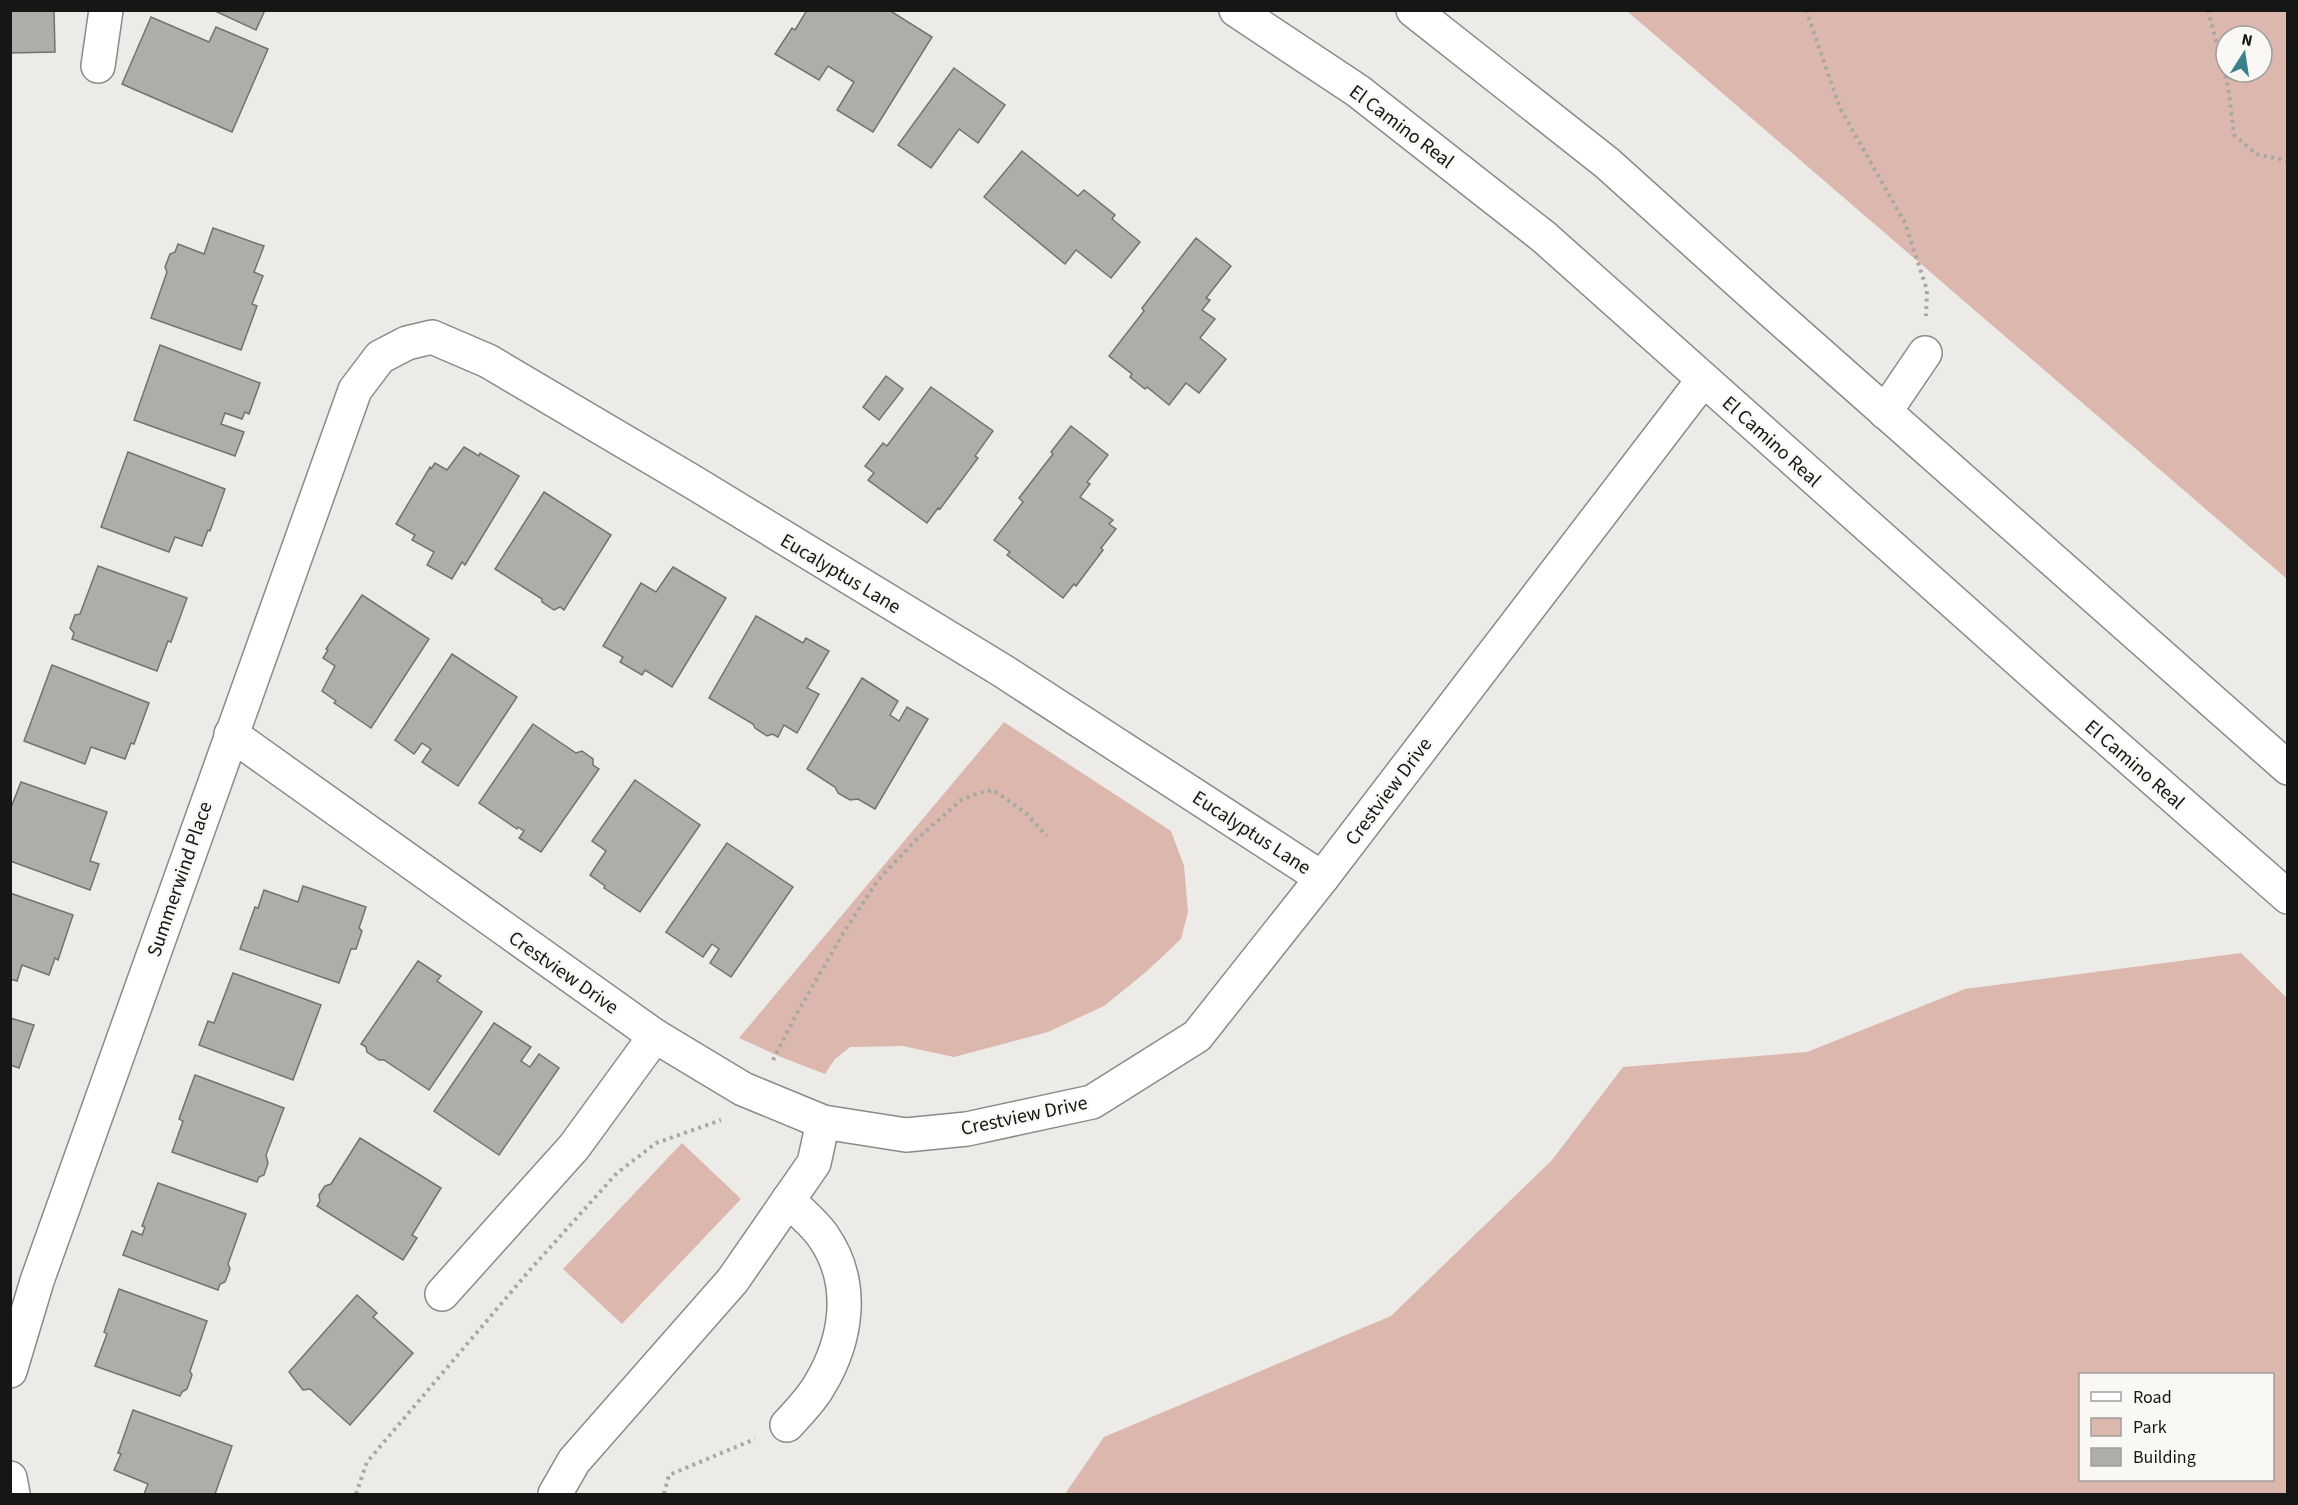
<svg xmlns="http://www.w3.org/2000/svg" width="2298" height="1505" font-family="'Source Sans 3',sans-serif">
	<rect width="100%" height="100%" fill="#ecebe7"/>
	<g fill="#dbb7ae" fill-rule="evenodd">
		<path d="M 1627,11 L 2287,11 L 2287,579 ZM 2226,36 L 2262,36 L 2262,72 L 2226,72 Z"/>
		<path d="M 1004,722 L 1171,831 L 1184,866 L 1188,912 L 1181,939 L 1146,972 L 1104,1006 L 1048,1032 L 954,1057 L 903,1046 L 850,1047 L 835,1059 L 825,1074 L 781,1057 L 739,1038 Z"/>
		<path d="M 2241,953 L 2287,998 L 2287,1494 L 1065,1494 L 1104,1437 L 1391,1316 L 1552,1160 L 1623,1067 L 1807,1052 L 1965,989 ZM 2080,1374 L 2272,1374 L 2272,1480 L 2080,1480 Z"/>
		<path d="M 682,1143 L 741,1199 L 622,1324 L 563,1269 Z"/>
	</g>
	<g fill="#adadaa" stroke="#72726f" stroke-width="1.5">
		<path d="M 10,10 L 54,10 L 55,52 L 10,53 Z"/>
		<path d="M 213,10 L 265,10 L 256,30 Z"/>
		<path d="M 807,10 L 889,10 L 932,37 L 873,132 L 837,110 L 854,82 L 828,66 L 819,80 L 775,54 L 792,28 L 795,30 Z"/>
		<path d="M 151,17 L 209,42 L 216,27 L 268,49 L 232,132 L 122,84 Z"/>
		<path d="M 954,68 L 1005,105 L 978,143 L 959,129 L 931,168 L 898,145 Z"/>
		<path d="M 1022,151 L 1078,196 L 1084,190 L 1115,215 L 1112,219 L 1140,242 L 1111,278 L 1076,250 L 1065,264 L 984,197 Z"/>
		<path d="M 213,228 L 264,246 L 254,272 L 263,276 L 252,304 L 257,306 L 241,350 L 151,318 L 167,272 L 165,267 L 170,254 L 175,252 L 178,244 L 204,254 Z"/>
		<path d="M 1196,238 L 1231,266 L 1206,298 L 1210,300 L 1202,310 L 1215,319 L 1200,338 L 1226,359 L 1199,393 L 1186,383 L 1169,405 L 1147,387 L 1145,389 L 1130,377 L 1132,374 L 1109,356 L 1144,311 L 1142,308 Z"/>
		<path d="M 160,345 L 260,383 L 249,414 L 245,412 L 242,419 L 225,413 L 221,424 L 244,432 L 235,456 L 134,420 Z"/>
		<path d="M 886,376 L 903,389 L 879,420 L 863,407 Z"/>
		<path d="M 931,387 L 993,431 L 975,456 L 978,458 L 940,509 L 938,508 L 927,523 L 868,480 L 874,473 L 865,466 L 883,443 L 887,446 Z"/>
		<path d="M 1071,426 L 1108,455 L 1087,482 L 1090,484 L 1080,497 L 1113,520 L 1109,524 L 1116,529 L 1101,548 L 1103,550 L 1076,586 L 1074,584 L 1063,598 L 1007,555 L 1010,552 L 994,540 L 1023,502 L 1019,498 L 1053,454 L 1051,452 Z"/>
		<path d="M 464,447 L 479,456 L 480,453 L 519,476 L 465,565 L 462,562 L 452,579 L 427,565 L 434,552 L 412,540 L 415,535 L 396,524 L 430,467 L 431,469 L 435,463 L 447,470 Z"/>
		<path d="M 128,452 L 225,489 L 210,531 L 208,530 L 202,546 L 175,537 L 169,552 L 101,527 Z"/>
		<path d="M 544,492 L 611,535 L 564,610 L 560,607 L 554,610 L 542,602 L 542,599 L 495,569 Z"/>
		<path d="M 98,566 L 187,598 L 171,642 L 168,641 L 157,671 L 72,639 L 74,633 L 70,628 L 75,615 L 80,614 Z"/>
		<path d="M 673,567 L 726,598 L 672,687 L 645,670 L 642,675 L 620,662 L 623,657 L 603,646 L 641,583 L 656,592 Z"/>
		<path d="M 362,595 L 429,639 L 371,728 L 334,703 L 336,701 L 322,691 L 335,666 L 323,658 L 328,650 L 326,649 Z"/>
		<path d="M 756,616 L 803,643 L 806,638 L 829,651 L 807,688 L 819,694 L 797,733 L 784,725 L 778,737 L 772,734 L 767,736 L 755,728 L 753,724 L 709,698 Z"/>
		<path d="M 452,654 L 517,697 L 458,786 L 422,762 L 431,749 L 422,743 L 414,754 L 395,740 Z"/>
		<path d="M 52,665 L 149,703 L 134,744 L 131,743 L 125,759 L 91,747 L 85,764 L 24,741 Z"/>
		<path d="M 862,678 L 898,701 L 890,715 L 899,721 L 907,707 L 928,719 L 875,809 L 858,799 L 850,800 L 838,793 L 835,787 L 807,769 Z"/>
		<path d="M 533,724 L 576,753 L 582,751 L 593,759 L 593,765 L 599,769 L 541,852 L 519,838 L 524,831 L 518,827 L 517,829 L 479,803 Z"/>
		<path d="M 635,780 L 700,825 L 640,912 L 604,888 L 605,886 L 590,875 L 606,851 L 592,841 Z"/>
		<path d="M 21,782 L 107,812 L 90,861 L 99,864 L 90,890 L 10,861 L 10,810 Z"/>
		<path d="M 727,843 L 793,887 L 731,977 L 710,963 L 719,949 L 712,944 L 703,957 L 666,932 Z"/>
		<path d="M 303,886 L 366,907 L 359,928 L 362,931 L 356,949 L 351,949 L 339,983 L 240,949 L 255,907 L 258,908 L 264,890 L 298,902 Z"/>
		<path d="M 10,893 L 73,915 L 58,960 L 55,958 L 49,975 L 22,965 L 17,981 L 10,979 Z"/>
		<path d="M 418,961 L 441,976 L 437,981 L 482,1012 L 429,1090 L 384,1060 L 379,1060 L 367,1052 L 366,1047 L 361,1044 Z"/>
		<path d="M 233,973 L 321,1005 L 293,1080 L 199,1045 L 208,1021 L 214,1023 Z"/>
		<path d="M 10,1018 L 34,1025 L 19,1068 L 10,1065 Z"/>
		<path d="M 494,1023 L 531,1047 L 521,1061 L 530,1067 L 539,1054 L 559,1068 L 499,1155 L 434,1111 Z"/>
		<path d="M 195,1075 L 284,1108 L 266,1155 L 268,1163 L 264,1175 L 259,1177 L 257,1182 L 172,1152 L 183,1121 L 179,1119 Z"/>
		<path d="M 360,1138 L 441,1188 L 412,1235 L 417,1238 L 403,1260 L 317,1206 L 320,1201 L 319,1195 L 325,1186 L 331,1184 Z"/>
		<path d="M 158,1183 L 246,1214 L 228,1264 L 230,1269 L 225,1282 L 220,1284 L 218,1290 L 123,1255 L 132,1231 L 142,1235 L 145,1227 L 142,1226 Z"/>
		<path d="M 119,1289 L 207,1321 L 190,1371 L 192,1375 L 187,1389 L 182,1392 L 180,1396 L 95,1366 L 107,1334 L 104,1332 Z"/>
		<path d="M 357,1295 L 377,1313 L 373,1317 L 413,1353 L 350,1425 L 310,1389 L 303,1390 L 289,1372 Z"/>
		<path d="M 133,1410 L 232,1446 L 215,1494 L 144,1494 L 148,1484 L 114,1470 L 121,1454 L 118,1453 Z"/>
	</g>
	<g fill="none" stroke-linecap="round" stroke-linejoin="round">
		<g stroke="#8c8a87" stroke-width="36">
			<g id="minor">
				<path d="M 98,66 L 106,10"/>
				<path d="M 1885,412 L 1925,353"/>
				<path d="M 231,734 L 655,1036 L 743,1089 L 823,1122 L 906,1135 L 967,1129 L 1092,1102 L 1197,1036 L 1322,878 L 1703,380"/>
				<path d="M 442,1294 L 574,1147 L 655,1036"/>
				<path d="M 10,1371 L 37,1281 L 355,390 L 380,357 L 407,343 L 432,337 L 488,361 L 693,482 L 1003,671 L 1322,878"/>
				<path d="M 787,1425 C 798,1413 811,1400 819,1386 C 847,1340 856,1283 823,1236 C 814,1223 799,1211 788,1200"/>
				<path d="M 10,1478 L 13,1494"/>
				<path d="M 555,1494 L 574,1461 L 733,1280 L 814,1163 L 823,1122"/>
			</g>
		</g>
		<g stroke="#8c8a87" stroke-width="36">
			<g id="major">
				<path d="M 1236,10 L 1358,91 L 1544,237 L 2061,698 L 2288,897"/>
				<path d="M 1413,10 L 1607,163 L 1768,308 L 2288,768"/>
			</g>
		</g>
		<g stroke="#a7a7a3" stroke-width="4" stroke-dasharray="3 4.5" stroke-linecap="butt">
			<path d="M 1806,10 L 1840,108 L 1905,223 L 1927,290 L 1926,316"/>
			<path d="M 2208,10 L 2228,86 L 2234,135 L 2256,154 L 2288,161"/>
			<path d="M 773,1060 L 796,1015 L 844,932 L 878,880 L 916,840 L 961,800 L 979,793 L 993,790 L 1026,813 L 1047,836"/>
			<path d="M 356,1494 L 367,1462 L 529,1271 L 617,1173 L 656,1143 L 721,1120"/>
			<path d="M 664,1494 L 669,1475 L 755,1439"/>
		</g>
		<use href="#minor" stroke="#fff" stroke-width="33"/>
		<use href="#major" stroke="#fff" stroke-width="33"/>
	</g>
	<g text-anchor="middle" stroke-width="4.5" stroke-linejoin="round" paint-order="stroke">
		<g font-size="20" fill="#161614" stroke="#faf8f5">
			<text transform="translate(1402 126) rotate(37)" y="7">El Camino Real</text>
			<text transform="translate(1772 441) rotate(42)" y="7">El Camino Real</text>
			<text transform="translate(841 573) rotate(31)" y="7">Eucalyptus Lane</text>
			<text transform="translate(2135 764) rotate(41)" y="7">El Camino Real</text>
			<text transform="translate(1388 791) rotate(-53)" y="7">Crestview Drive</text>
			<text transform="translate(1252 832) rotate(33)" y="7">Eucalyptus Lane</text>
			<text transform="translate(179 879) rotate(-71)" y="7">Summerwind Place</text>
			<text transform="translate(564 972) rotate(35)" y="7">Crestview Drive</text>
			<text transform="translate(1024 1115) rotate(-12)" y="7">Crestview Drive</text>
		</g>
	</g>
	<rect width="2298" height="1505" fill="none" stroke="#161614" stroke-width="24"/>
	<rect x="2079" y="1373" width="195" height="108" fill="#faf8f5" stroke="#9f9e9b" stroke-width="1.5"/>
	<rect x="2091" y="1392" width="30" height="9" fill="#ffffff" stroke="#9f9e9b" stroke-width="1.5"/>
	<text x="2133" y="1403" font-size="18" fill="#161614">Road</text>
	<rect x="2091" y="1418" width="30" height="18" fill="#dbb7ae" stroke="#9f9e9b" stroke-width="1.5"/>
	<text x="2133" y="1433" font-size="18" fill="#161614">Park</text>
	<rect x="2091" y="1448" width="30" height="18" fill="#adadaa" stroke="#9f9e9b" stroke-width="1.5"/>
	<text x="2133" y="1463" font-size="18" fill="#161614">Building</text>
	<g transform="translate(2244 54) rotate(12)"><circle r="28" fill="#faf8f5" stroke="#9f9e9b" stroke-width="1.5"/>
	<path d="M0-4.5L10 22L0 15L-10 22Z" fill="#3a8189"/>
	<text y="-9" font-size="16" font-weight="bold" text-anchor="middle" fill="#161614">N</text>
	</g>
</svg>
